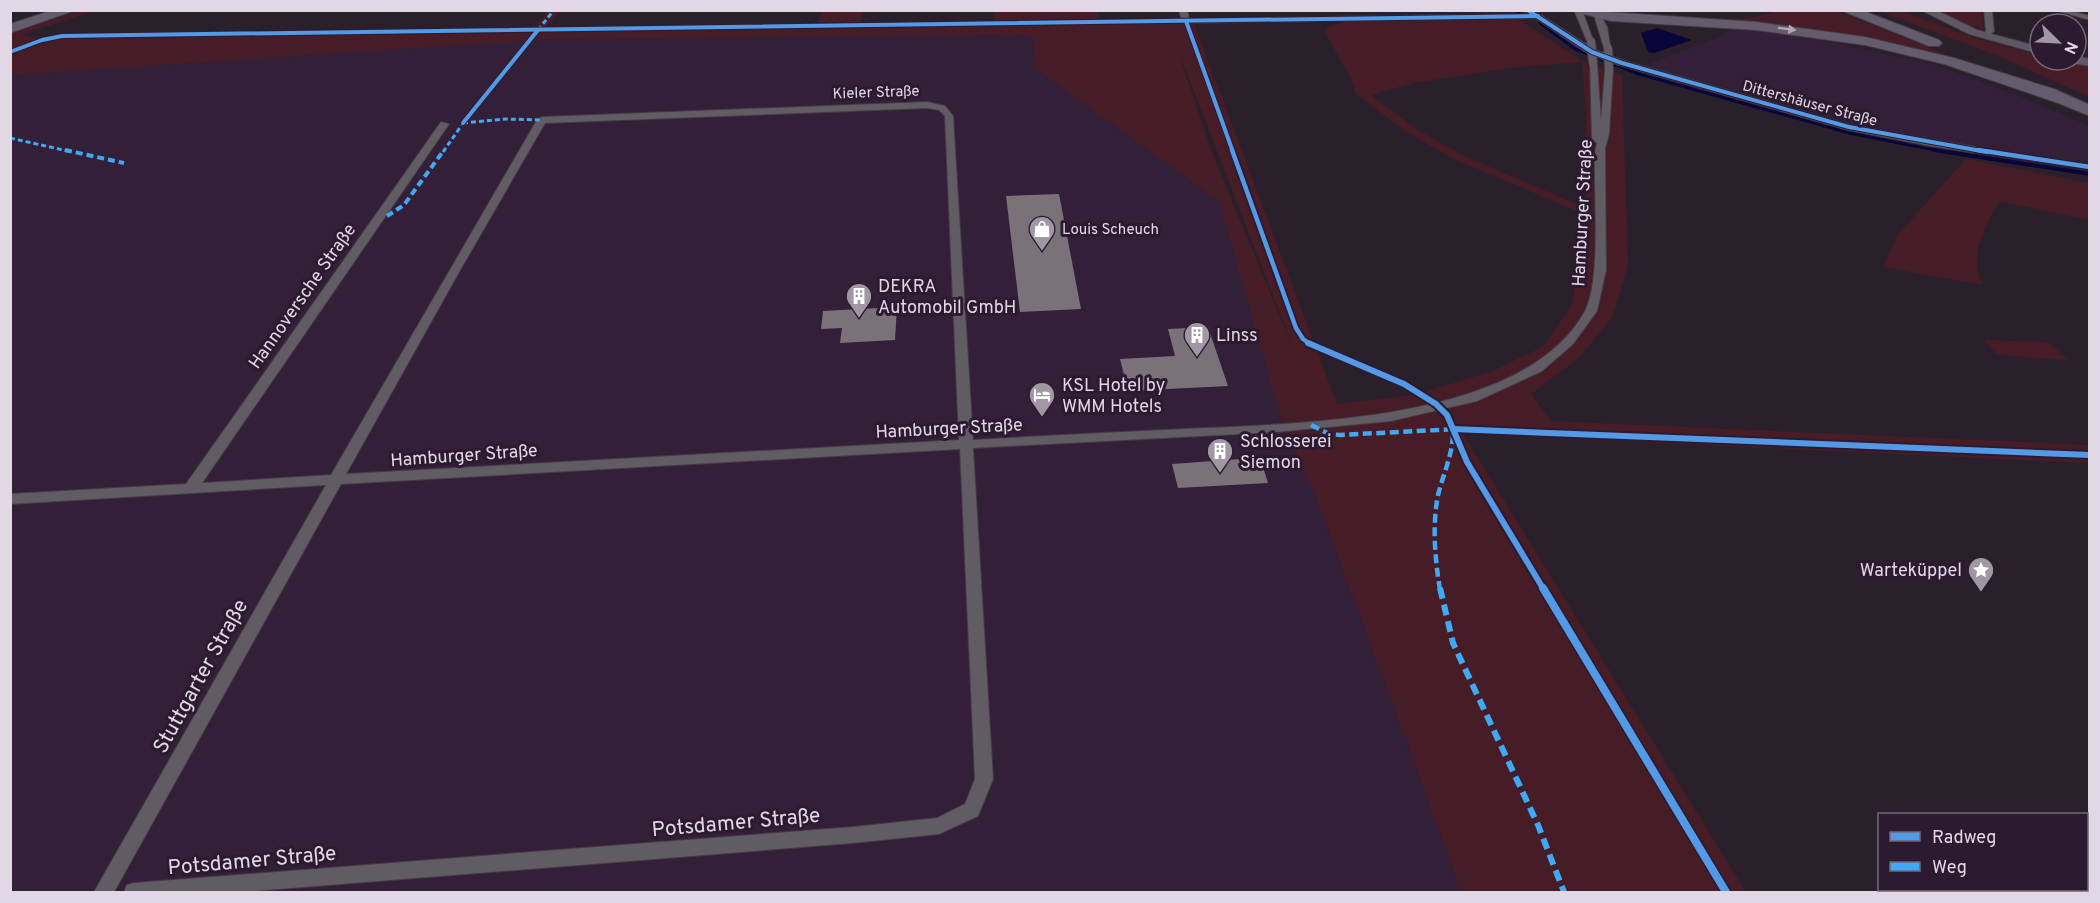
<svg xmlns="http://www.w3.org/2000/svg" width="2100" height="903" font-family="Overpass,sans-serif">
	<rect width="100%" height="100%" fill="#29202b"/>
	<g fill="#332038">
		<path d="M 1735,28 L 1815,39 L 1936,65 L 2024,98 L 2089,126 L 2089,161 L 2073,162 L 1916,138 L 1857,126 L 1733,89 L 1649,68 L 1645,65 L 1719,37 Z"/>
		<path d="M 1032,35 L 1036,69 L 1219,201 L 1292,448 L 1315,494 L 1462,892 L 11,892 L 11,75 L 553,39 Z"/>
	</g>
	<g fill="#461c27" fill-rule="evenodd">
		<path d="M 84,10 L 95,11 L 20,35 L 41,39 L 535,26 L 549,10 L 560,11 L 547,26 L 818,24 L 822,10 L 862,11 L 861,23 L 994,21 L 995,10 L 1098,11 L 1100,20 L 1192,18 L 1337,404 L 1414,395 L 1493,371 L 1544,346 L 1572,305 L 1586,215 L 1456,160 L 1408,133 L 1355,93 L 1354,85 L 1324,30 L 1341,22 L 1518,19 L 1582,61 L 1622,75 L 1628,264 L 1613,316 L 1579,358 L 1531,394 L 1551,421 L 2089,445 L 2089,463 L 1463,434 L 1746,892 L 1462,892 L 1315,494 L 1292,448 L 1279,411 L 1219,201 L 1036,69 L 1032,35 L 553,39 L 11,75 L 11,33 ZM 1177,48 L 1300,365 L 1211,150 ZM 1582,62 L 1586,112 L 1586,208 L 1467,157 L 1419,131 L 1371,95 L 1414,83 L 1510,68 Z"/>
		<path d="M 1776,11 L 1837,11 L 1996,74 L 1884,43 L 1649,16 C 1687,17 1742,25 1776,11 Z"/>
		<path d="M 1879,11 L 1902,11 L 1978,39 L 2040,55 L 2040,60 L 2061,60 L 2089,67 L 2089,97 L 2001,57 Z"/>
		<path d="M 1939,11 L 1982,11 L 1983,29 L 1965,24 Z"/>
		<path d="M 1966,159 L 2089,183 L 2089,220 L 1999,201 C 1986,226 1967,258 1983,285 L 1883,267 L 1898,234 Z"/>
		<path d="M 1984,340 L 2048,342 L 2068,360 L 1997,355 Z"/>
	</g>
	<path fill="#09053a" d="M 1657,28 L 1692,40 L 1654,53 L 1648,52 L 1641,33 Z"/>
	<g fill="none" stroke-linecap="round" stroke-linejoin="round">
		<g stroke="#09053a" stroke-width="3">
			<path d="M 1514,10 L 1520,13"/>
			<path d="M 1540,23 L 1575,49 L 1639,74 L 1849,133 L 1944,152"/>
		</g>
		<path stroke="#09053a" stroke-width="4" d="M 1934,150 L 2090,174"/>
	</g>
	<g fill="#7b7179">
		<path d="M 1059,194 L 1081,309 L 1020,312 L 1006,196 Z"/>
		<path d="M 897,307 L 895,340 L 840,343 L 842,328 L 821,329 L 823,311 Z"/>
		<path d="M 1208,327 L 1228,386 L 1128,391 L 1120,359 L 1175,356 L 1168,329 Z"/>
		<path d="M 1241,459 L 1255,459 L 1257,465 L 1262,464 L 1268,483 L 1178,488 L 1172,464 Z"/>
	</g>
	<g fill="none" stroke-linecap="round" stroke-linejoin="round">
		<g stroke="#433b45" stroke-width="2">
			<g id="street">
				<path d="M 1179,10 L 1187,10 L 1189,19 L 1528,14 L 1524,10 L 1533,10 L 1595,50 L 1625,61 L 1850,125 L 1931,140 L 2090,164 L 2090,170 L 1931,146 L 1849,130 L 1619,65 L 1589,54 L 1535,18 L 1186,23 L 1182,21 Z"/>
				<path d="M 1574,10 L 1582,10 L 1594,43 L 1587,41 Z"/>
				<path d="M 1984,10 L 1992,10 L 1994,31 L 1986,38 L 1982,36 L 1986,31 Z"/>
				<path d="M 2054,10 L 2068,10 L 2090,16 L 2090,20 Z"/>
				<path d="M 1593,12 L 1599,12 L 1607,27 L 1611,50 L 1604,48 Z"/>
				<path d="M 1590,61 L 1597,63 L 1601,121 L 1605,70 L 1609,68 L 1613,70 L 1609,134 L 1605,148 L 1606,270 L 1597,311 L 1573,344 L 1542,371 L 1477,401 L 1391,421 L 1276,432 L 973,448 L 993,779 L 978,816 L 939,834 L 853,843 L 243,892 L 124,892 L 127,885 L 134,883 L 853,827 L 937,818 L 965,804 L 975,779 L 960,449 L 341,484 L 114,892 L 94,892 L 326,485 L 10,504 L 10,494 L 186,484 L 441,122 L 449,124 L 202,483 L 331,475 L 537,120 L 542,117 L 927,102 L 945,106 L 953,116 L 973,440 C 1044,436 1114,432 1185,429 C 1297,423 1521,423 1584,313 C 1600,285 1595,213 1595,179 C 1595,167 1594,154 1597,143 L 1592,140 ZM 927,108 L 939,110 L 945,116 L 959,440 L 346,474 L 459,272 L 545,123 Z"/>
			</g>
		</g>
		<g stroke="#433b45" stroke-width="2">
			<g id="secondary">
				<path d="M 1921,10 L 1936,10 L 1977,30 L 2040,47 L 2040,54 L 1969,34 Z"/>
				<path d="M 2076,56 L 2090,59 L 2090,66 L 2072,63 L 2070,60 L 2076,60 Z"/>
			</g>
		</g>
		<g stroke="#433b45" stroke-width="2">
			<g id="highway">
				<path d="M 53,10 L 76,10 L 10,33 L 10,24 Z"/>
				<path d="M 1578,10 L 1756,22 L 1865,37 L 1954,58 L 2054,89 L 2090,105 L 2090,116 L 2058,103 L 1944,64 L 1865,45 L 1756,30 L 1611,21 L 1580,13 Z"/>
				<path d="M 1840,10 L 1861,10 L 1939,40 L 1942,43 L 1939,46 L 1929,46 Z"/>
			</g>
		</g>
		<use href="#street" fill="#615b63" fill-rule="evenodd"/>
		<use href="#secondary" fill="#605764" fill-rule="evenodd"/>
		<use href="#highway" fill="#645c6c" fill-rule="evenodd"/>
		<g stroke="#433b45" stroke-width="10" stroke-linecap="butt">
			<g id="street-bridge">
				<path d="M 1591,41 L 1593,63"/>
				<path d="M 1608,48 L 1609,70"/>
			</g>
		</g>
		<use href="#street-bridge" stroke="#615b63" stroke-width="8"/>
		<g stroke="#3fa9f5" stroke-width="3" stroke-dasharray="5 3" stroke-linecap="butt">
			<path d="M 538,30 L 554,10"/>
			<path d="M 463,123 L 506,119 L 542,120"/>
			<path d="M 10,138 L 72,152"/>
			<path d="M 443,152 L 466,119"/>
		</g>
		<g stroke="#3fa9f5" stroke-width="4" stroke-dasharray="7 4" stroke-linecap="butt">
			<path d="M 65,150 L 124,163"/>
			<path d="M 387,216 L 404,205 L 444,150"/>
		</g>
		<g stroke="#3fa9f5" stroke-width="4.5" stroke-dasharray="9 4.5" stroke-linecap="butt">
			<path d="M 1311,425 L 1329,434 L 1340,435 L 1457,429"/>
			<path d="M 1440,590 C 1435,559 1432,526 1438,495 C 1443,475 1452,456 1453,435"/>
		</g>
		<path stroke="#3fa9f5" stroke-width="6" stroke-dasharray="11 6" stroke-linecap="butt" d="M 1440,588 L 1453,643 L 1538,825 L 1564,892"/>
		<g stroke="#2c1b30" stroke-width="6">
			<g id="cycleway-far3">
				<path d="M 1529,11 L 1592,52 L 1622,63 L 1849,127 L 1987,152"/>
				<path d="M 1186,21 L 1233,152"/>
				<path d="M 10,52 L 42,40 L 62,36 L 1538,16"/>
				<path d="M 463,123 L 538,30"/>
			</g>
		</g>
		<g stroke="#2c1b30" stroke-width="8">
			<g id="cycleway-far2">
				<path d="M 1232,150 L 1296,328 L 1303,339 L 1310,344"/>
				<path d="M 1978,150 L 2090,167"/>
			</g>
		</g>
		<g stroke="#2c1b30" stroke-width="10">
			<g id="cycleway-far1">
				<path d="M 1308,343 L 1404,384 L 1436,404 L 1447,415 L 1467,462 L 1544,590"/>
				<path d="M 1453,429 L 2090,455"/>
			</g>
		</g>
		<g stroke="#2c1b30" stroke-width="11">
			<path id="cycleway" d="M 1543,588 L 1726,892"/>
		</g>
		<use href="#cycleway-far3" stroke="#5399e6" stroke-width="4"/>
		<use href="#cycleway-far2" stroke="#5399e6" stroke-width="4.5"/>
		<use href="#cycleway-far1" stroke="#5399e6" stroke-width="6"/>
		<use href="#cycleway" stroke="#5399e6" stroke-width="8"/>
	</g>
	<defs><path id="oneway-solid" d="M-6-.8H1V-3.2L6.5 0L1 3.2V.8H-6Z" transform="scale(1.5)"/></defs>
	<use fill="#b0a6b5" href="#oneway-solid" transform="translate(1787 29) rotate(7)"/>
	<defs>
		<g id="shop-pin" transform="scale(1.35)"><path d="M0 17L-7.5 6A9.5 9.5 0 1 1 7.5 6Z" fill="#a197a4" stroke="#2c1b30"/><path d="M-5-2.5h2.3a2.7 3.5 0 0 1 5.4 0H5L5.5 6h-11ZM-1.5-2.5h3a1.5 2.3 0 0 0-3 0Z" fill="#fff"/></g>
		<g id="building-pin" transform="scale(1.35)"><path d="M0 17L-7.5 6A9.5 9.5 0 1 1 7.5 6Z" fill="#a197a4" stroke="#2c1b30"/><path d="M-4-6H4V6H1V3H-1V6H-4ZM-2.5-4.3h1.7v1.8h-1.7ZM.8-4.3h1.7v1.8H.8ZM-2.5-1h1.7V.8h-1.7ZM.8-1h1.7V.8H.8Z" fill="#fff"/></g>
		<g id="hotel-pin" transform="scale(1.35)"><path d="M0 17L-7.5 6A9.5 9.5 0 1 1 7.5 6Z" fill="#a197a4" stroke="#2c1b30"/><path d="M-6-4.5h1.5V1H6V5H4.5V3h-9V5H-6ZM-4 0a1.8 1.8 0 1 1 3.6 0ZM.5 0V-2.5h3Q6-2.5 6 0Z" fill="#fff"/></g>
		<g id="sight-pin" transform="scale(1.35)"><path d="M0 17L-7.5 6A9.5 9.5 0 1 1 7.5 6Z" fill="#a197a4" stroke="#2c1b30"/><path d="M0-6L1.8-2.2L6-1.7L2.9 1.2L3.7 5.4L0 3.3L-3.7 5.4L-2.9 1.2L-6-1.7L-1.8-2.2Z" fill="#fff"/></g>
	</defs>
	<g fill-rule="evenodd">
		<use href="#shop-pin" x="1042" y="229"/>
		<use href="#building-pin" x="859" y="296"/>
		<use href="#building-pin" x="1197" y="335"/>
		<use href="#hotel-pin" x="1042" y="395"/>
		<use href="#building-pin" x="1220" y="451"/>
		<use href="#sight-pin" x="1981" y="570"/>
	</g>
	<g text-anchor="middle" stroke-width="6" stroke-linejoin="round" paint-order="stroke">
		<g font-size="15" fill="#e2d7e5" stroke="#2c1b30">
			<text transform="translate(876 92) rotate(-2)" y="5">Kieler Straße</text>
			<text transform="translate(1810 103) rotate(15)" y="5">Dittershäuser Straße</text>
		</g>
		<g font-size="15" fill="#e2d7e5" stroke="#2c1b30" text-anchor="start">
			<text x="1062" y="234">Louis Scheuch</text>
		</g>
		<g font-size="18" fill="#e2d7e5" stroke="#2c1b30">
			<text transform="translate(1582 213) rotate(-87)" y="6">Hamburger Straße</text>
			<text transform="translate(302 296) rotate(-55)" y="6">Hannoversche Straße</text>
			<text transform="translate(949 428) rotate(-3)" y="6">Hamburger Straße</text>
			<text transform="translate(464 455) rotate(-4)" y="6">Hamburger Straße</text>
		</g>
		<g font-size="18" fill="#e2d7e5" stroke="#2c1b30" text-anchor="start">
			<text x="878" y="292">DEKRA<tspan x="878" dy="21">Automobil GmbH</tspan></text>
			<text x="1216" y="341">Linss</text>
			<text x="1062" y="391">KSL Hotel by<tspan x="1062" dy="21">WMM Hotels</tspan></text>
			<text x="1240" y="447">Schlosserei<tspan x="1240" dy="21">Siemon</tspan></text>
			<text x="1962" y="576" text-anchor="end">Warteküppel</text>
		</g>
		<g font-size="21" fill="#e2d7e5" stroke="#2c1b30">
			<text transform="translate(200 676) rotate(-61)" y="7">Stuttgarter Straße</text>
			<text transform="translate(736 822) rotate(-5)" y="7">Potsdamer Straße</text>
			<text transform="translate(252 860) rotate(-5)" y="7">Potsdamer Straße</text>
		</g>
	</g>
	<rect width="2100" height="903" fill="none" stroke="#e2d7e5" stroke-width="24"/>
	<rect x="1878" y="813" width="210" height="78" fill="#2c1b30" stroke="#756678" stroke-width="1.5"/>
	<rect x="1890" y="832" width="30" height="9" fill="#5399e6" stroke="#756678" stroke-width="1.5"/>
	<text x="1932" y="843" font-size="18" fill="#e2d7e5">Radweg</text>
	<rect x="1890" y="862" width="30" height="9" fill="#3fa9f5" stroke="#756678" stroke-width="1.5"/>
	<text x="1932" y="873" font-size="18" fill="#e2d7e5">Weg</text>
	<g transform="translate(2058 42) rotate(114)"><circle r="28" fill="#2c1b30" stroke="#756678" stroke-width="1.5"/>
	<path d="M0-4.5L10 22L0 15L-10 22Z" fill="#a197a4"/>
	<text y="-9" font-size="16" font-weight="bold" text-anchor="middle" fill="#e2d7e5">N</text>
	</g>
</svg>
